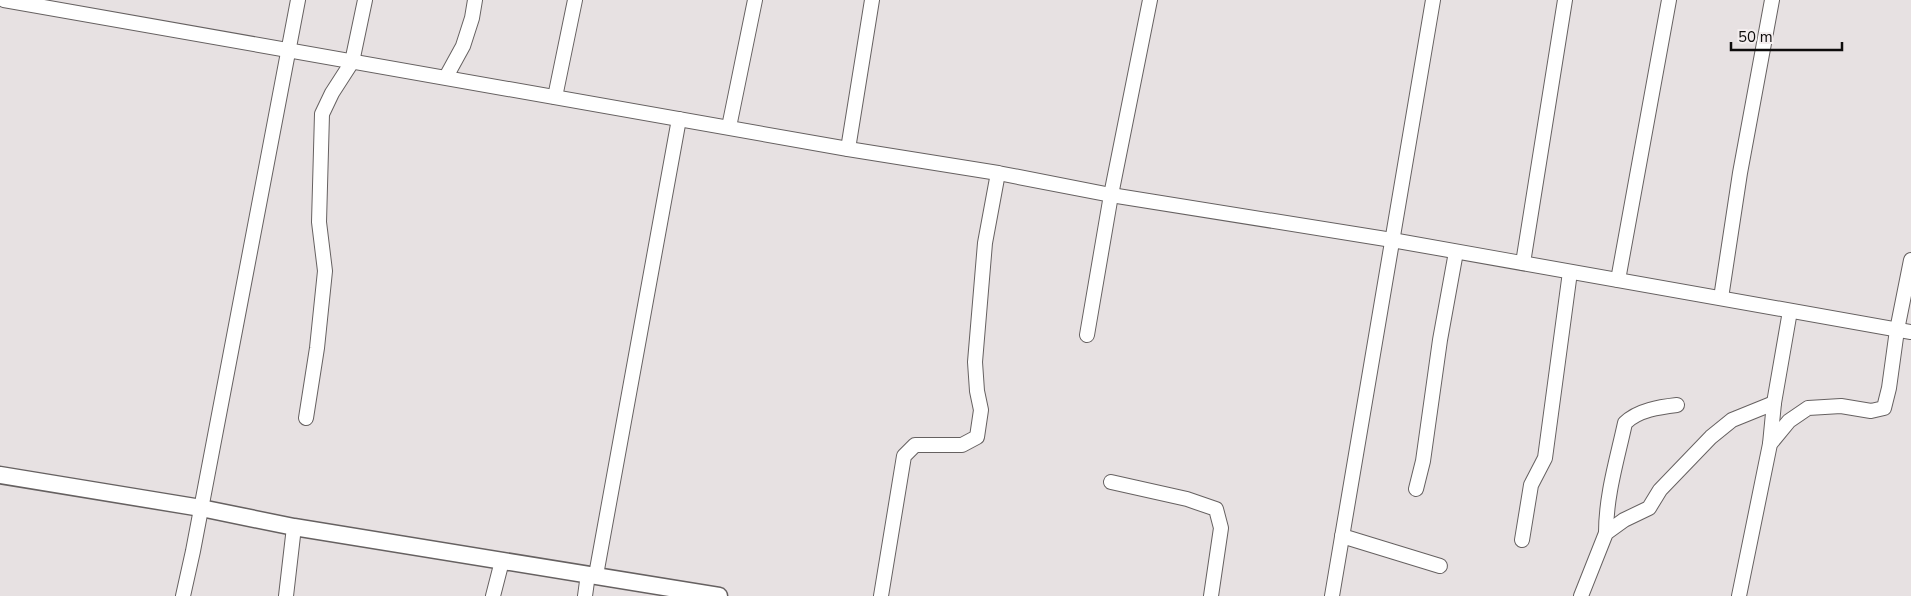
<svg xmlns="http://www.w3.org/2000/svg" width="1911" height="596" font-family="'Nunito Sans',sans-serif">
	<rect width="100%" height="100%" fill="#e7e1e2"/>
	<g fill="none" stroke-linecap="round" stroke-linejoin="round">
		<g stroke="#666161" stroke-width="16">
			<g id="minor">
				<path d="M 4,0 L 848,149 L 998,173 L 1111,195 L 1392,240 L 1911,332"/>
				<path d="M 446,77 L 463,46 L 472,18 L 475,0"/>
				<path d="M 555,97 L 575,0"/>
				<path d="M 729,127 L 755,0"/>
				<path d="M 848,149 L 872,0"/>
				<path d="M 1523,263 L 1565,0"/>
				<path d="M 1618,280 L 1669,0"/>
				<path d="M 1721,298 L 1740,173 L 1772,0"/>
				<path d="M 1087,335 L 1111,195 L 1150,0"/>
				<path d="M 306,418 L 317,348 L 325,271 L 319,222 L 322,114 L 332,93 L 352,62 L 365,0"/>
				<path d="M 1770,444 L 1774,403 L 1790,311"/>
				<path d="M 1111,482 L 1187,499 L 1216,509 L 1221,528 L 1211,596"/>
				<path d="M 1416,489 L 1423,461 L 1440,340 L 1456,252"/>
				<path d="M 1606,533 C 1606,495 1617,460 1625,423 C 1638,410 1660,407 1677,405"/>
				<path d="M 1342,536 L 1440,566"/>
				<path d="M 1522,540 L 1531,485 L 1545,458 L 1570,272"/>
				<path d="M 596,575 L 679,119"/>
				<path d="M 183,596 L 193,551 L 298,0"/>
				<path d="M 286,596 L 294,527"/>
				<path d="M 493,596 L 502,561"/>
				<path d="M 585,596 L 588,574"/>
				<path d="M 881,596 L 904,456 L 915,445 L 962,445 L 977,437 L 981,410 L 977,391 L 975,362 L 985,243 L 998,173"/>
				<path d="M 1332,596 L 1433,0"/>
				<path d="M 1581,596 L 1606,533 L 1624,520 L 1649,508 L 1660,490 L 1711,437 L 1732,420 L 1774,403"/>
				<path d="M 1739,596 L 1770,444 L 1789,421 L 1808,408 L 1841,406 L 1871,411 L 1884,408 L 1889,388 L 1897,330 L 1911,260"/>
			</g>
		</g>
		<g stroke="#666161" stroke-width="19">
			<path id="tertiary" d="M 0,475 L 201,508 L 294,527 L 719,596"/>
		</g>
		<use href="#minor" stroke="#fff" stroke-width="14"/>
		<use href="#tertiary" stroke="#fff" stroke-width="16"/>
	</g>
	<path d="M1731 42v8h111v-8" fill="none" stroke="#0e0c0c" stroke-width="2.5"/>
	<text x="1738" y="42" font-size="15" fill="#0e0c0c" stroke="#f4eeef" stroke-width="4" paint-order="stroke">50 m</text>
</svg>
